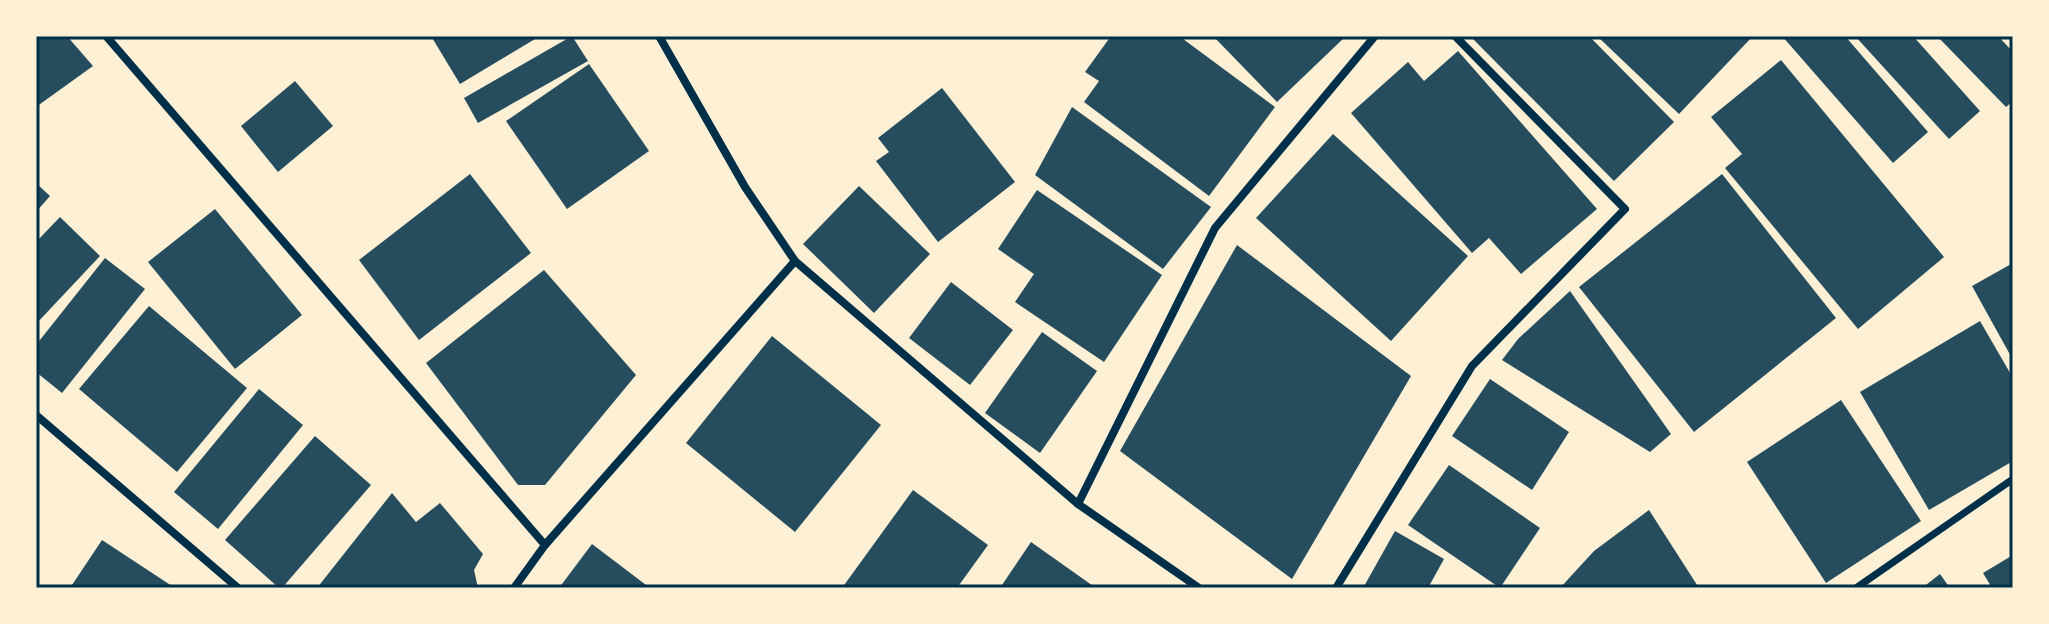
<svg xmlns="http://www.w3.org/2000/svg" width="2049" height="624" font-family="Montserrat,sans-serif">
	<rect width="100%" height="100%" fill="#fdf0d5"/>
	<g fill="#264d5e">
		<path d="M 36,36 L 67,36 L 93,66 L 36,107 Z"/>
		<path d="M 431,36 L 540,36 L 460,84 Z"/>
		<path d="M 572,36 L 588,61 L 478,123 L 464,98 Z"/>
		<path d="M 1111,36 L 1179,36 L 1275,107 L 1209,196 L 1084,102 L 1099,81 L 1085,72 Z"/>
		<path d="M 1213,36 L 1346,36 L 1277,102 Z"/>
		<path d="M 1476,36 L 1589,36 L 1674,122 L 1614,181 L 1473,39 Z"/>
		<path d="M 1597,36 L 1753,36 L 1679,114 Z"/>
		<path d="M 1782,36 L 1845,36 L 1928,132 L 1893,163 Z"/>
		<path d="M 1855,36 L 1913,36 L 1980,111 L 1949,139 Z"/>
		<path d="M 1937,36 L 1998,36 L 2013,52 L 2013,101 L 2006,107 Z"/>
		<path d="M 1458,51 L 1597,209 L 1521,274 L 1489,238 L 1472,253 L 1351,113 L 1408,62 L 1424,81 Z"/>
		<path d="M 1781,60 L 1944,257 L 1858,329 L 1725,168 L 1742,154 L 1711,117 Z"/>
		<path d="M 589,64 L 649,151 L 567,209 L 506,121 Z"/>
		<path d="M 295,81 L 333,126 L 278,172 L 241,126 Z"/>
		<path d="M 942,88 L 1015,182 L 938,242 L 876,161 L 889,152 L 878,138 Z"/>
		<path d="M 1072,107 L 1211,207 L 1163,269 L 1035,175 Z"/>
		<path d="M 1333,134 L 1468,256 L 1391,341 L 1256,218 Z"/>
		<path d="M 470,174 L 531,253 L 419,340 L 359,260 Z"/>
		<path d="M 1722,174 L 1836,318 L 1694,432 L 1579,287 Z"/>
		<path d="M 36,183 L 50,196 L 36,212 Z"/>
		<path d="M 859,186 L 930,254 L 874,313 L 803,244 Z"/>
		<path d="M 1037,190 L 1162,275 L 1104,362 L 1015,302 L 1034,274 L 998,249 Z"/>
		<path d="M 215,209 L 302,315 L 235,369 L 148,262 Z"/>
		<path d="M 60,217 L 100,256 L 36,324 L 36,242 Z"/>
		<path d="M 1237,245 L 1411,376 L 1292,579 L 1120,451 Z"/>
		<path d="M 105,258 L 145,289 L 62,393 L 36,372 L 36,345 Z"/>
		<path d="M 2013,263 L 2013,360 L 1972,286 Z"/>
		<path d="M 544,270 L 636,375 L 545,485 L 518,485 L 426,363 Z"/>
		<path d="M 951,282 L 1013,330 L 970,385 L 909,338 Z"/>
		<path d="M 1570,291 L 1671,434 L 1650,452 L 1502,360 L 1518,339 Z"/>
		<path d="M 149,306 L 247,388 L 177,472 L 79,389 Z"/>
		<path d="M 1980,321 L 2013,378 L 2013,461 L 1929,510 L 1860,392 Z"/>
		<path d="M 1042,332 L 1097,371 L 1040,453 L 985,413 Z"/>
		<path d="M 772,336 L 881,425 L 795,532 L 686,443 Z"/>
		<path d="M 1490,379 L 1569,432 L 1532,490 L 1452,436 Z"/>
		<path d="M 259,389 L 303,425 L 218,529 L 174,492 Z"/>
		<path d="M 1841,400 L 1921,521 L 1826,583 L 1747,462 Z"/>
		<path d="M 315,436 L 371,485 L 282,588 L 279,588 L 225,540 Z"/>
		<path d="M 1449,465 L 1540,528 L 1500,588 L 1408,525 Z"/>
		<path d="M 913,490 L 988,545 L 957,588 L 842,588 Z"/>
		<path d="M 392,493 L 416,522 L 440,503 L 483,554 L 474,570 L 478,588 L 317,588 Z"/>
		<path d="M 1649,510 L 1699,588 L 1560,588 L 1594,551 Z"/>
		<path d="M 1395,531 L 1444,559 L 1428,588 L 1363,588 Z"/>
		<path d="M 102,540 L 175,588 L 70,588 Z"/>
		<path d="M 1031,542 L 1096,588 L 1000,588 Z"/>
		<path d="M 592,544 L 650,588 L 559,588 Z"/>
		<path d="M 2013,555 L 2013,588 L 1992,588 L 1983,573 Z"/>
		<path d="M 1940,574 L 1950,588 L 1922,588 Z"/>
	</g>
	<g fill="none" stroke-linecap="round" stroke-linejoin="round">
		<path stroke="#003049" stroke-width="7" d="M 1856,588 L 2013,479"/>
		<g stroke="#003049" stroke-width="8">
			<path d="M 106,36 L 545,545"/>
			<path d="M 659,36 L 745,187 L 795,261 L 1078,504 L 1199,588"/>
			<path d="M 36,415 L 238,588"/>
			<path d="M 1078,504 L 1215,228 L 1375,36"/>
			<path d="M 514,588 L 545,545 L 795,261"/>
			<path d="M 1336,588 L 1472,366 L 1625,209 L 1455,36"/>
		</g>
	</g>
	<rect width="2049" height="624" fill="none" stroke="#fdf0d5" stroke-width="76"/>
	<rect x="38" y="38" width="1973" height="548" fill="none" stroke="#003049" stroke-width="3"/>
</svg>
